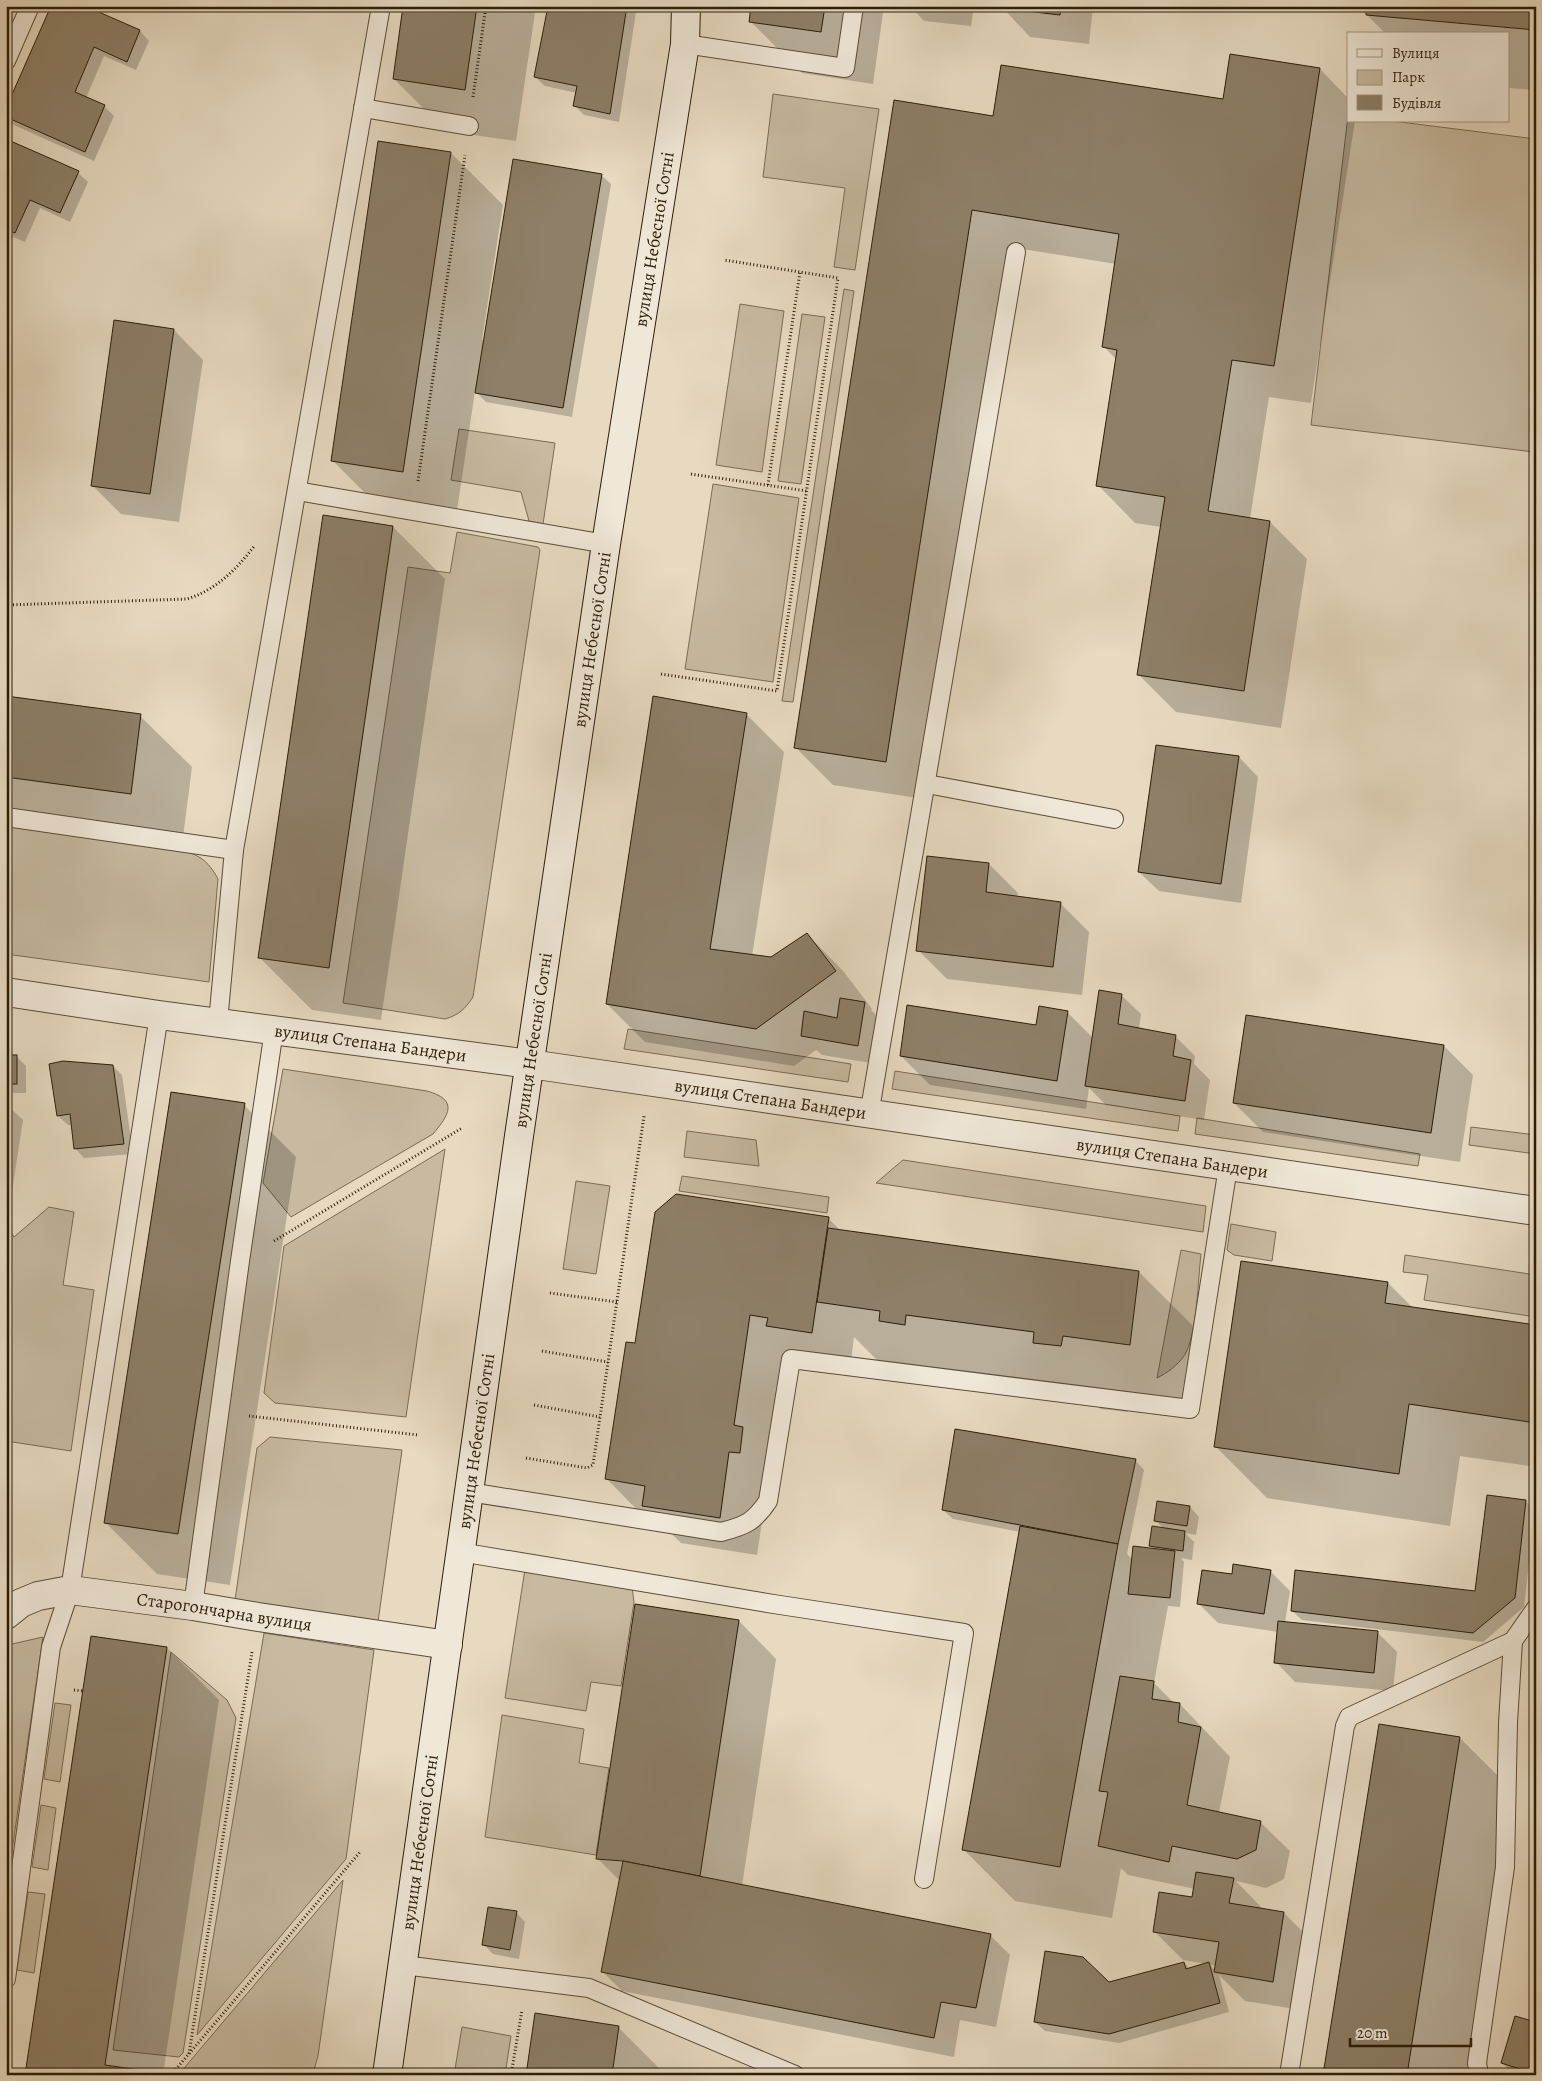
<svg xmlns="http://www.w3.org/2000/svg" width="1542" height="2081" font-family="Alegreya,serif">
	<rect width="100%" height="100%" fill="#e7dac1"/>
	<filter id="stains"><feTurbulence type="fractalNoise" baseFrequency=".004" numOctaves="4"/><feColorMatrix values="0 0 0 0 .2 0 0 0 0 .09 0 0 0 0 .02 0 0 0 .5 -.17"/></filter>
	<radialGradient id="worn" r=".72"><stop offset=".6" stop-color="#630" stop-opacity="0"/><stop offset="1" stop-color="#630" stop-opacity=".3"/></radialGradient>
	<g fill="#c7baa1" stroke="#7a6c54">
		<path d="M 773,94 L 879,109 L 855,270 L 834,267 L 845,188 L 763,177 Z"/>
		<path d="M 1348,116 L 1348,121 L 1392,121 L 1536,139 L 1536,436 L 1534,452 L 1311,425 Z"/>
		<path d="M 844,289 L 854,291 L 793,702 L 782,701 Z"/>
		<path d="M 740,304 L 784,311 L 762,472 L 716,465 Z"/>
		<path d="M 802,314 L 825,317 L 801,484 L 778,481 Z"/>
		<path d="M 459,429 L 555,443 L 543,524 L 529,521 L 521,492 L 451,480 Z"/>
		<path d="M 713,484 L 799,498 L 773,682 L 685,669 Z"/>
		<path d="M 457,532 L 538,547 L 540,550 L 473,997 C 465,1009 459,1015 445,1019 L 343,1003 L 408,567 L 450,573 Z"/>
		<path d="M 6,826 L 185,851 C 202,856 210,864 218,879 L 209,982 L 6,954 Z"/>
		<path d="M 628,1029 L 851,1064 L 848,1082 L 624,1049 Z"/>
		<path d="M 283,1069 L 427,1091 C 459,1100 449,1115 433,1134 L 291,1217 L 263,1183 Z"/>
		<path d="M 895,1071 L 1180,1116 L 1178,1131 L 892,1089 Z"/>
		<path d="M 1197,1118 L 1420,1154 L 1418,1166 L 1195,1134 Z"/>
		<path d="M 1471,1127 L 1536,1135 L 1536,1154 L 1469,1145 Z"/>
		<path d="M 687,1131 L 756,1140 L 759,1166 L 684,1157 Z"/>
		<path d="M 445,1149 L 406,1417 L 275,1403 L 264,1393 L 284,1246 Z"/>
		<path d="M 903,1160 L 1206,1206 L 1203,1232 L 876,1183 Z"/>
		<path d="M 682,1176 L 829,1197 L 827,1213 L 679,1191 Z"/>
		<path d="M 576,1181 L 610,1186 L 596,1274 L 563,1269 Z"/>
		<path d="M 49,1207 L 74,1212 L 63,1285 L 94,1290 L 71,1451 L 6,1441 L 6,1223 L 14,1237 Z"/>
		<path d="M 1231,1224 L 1276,1232 L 1272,1261 L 1234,1255 L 1227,1250 Z"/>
		<path d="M 1181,1250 L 1201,1254 C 1198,1279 1197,1337 1184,1356 C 1177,1366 1167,1373 1157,1378 Z"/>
		<path d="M 1405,1255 L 1536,1275 L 1536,1317 L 1424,1300 L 1428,1275 L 1403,1272 Z"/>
		<path d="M 270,1437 L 402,1450 L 378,1622 L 235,1600 L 257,1448 Z"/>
		<path d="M 525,1569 L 632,1587 L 634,1602 L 621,1686 L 591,1682 L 586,1711 L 505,1698 Z"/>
		<path d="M 264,1633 L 374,1650 L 346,1859 L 197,2035 Z"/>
		<path d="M 43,1637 L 6,1892 L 6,1648 L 12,1644 Z"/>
		<path d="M 171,1652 L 227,1700 L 236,1718 L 183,2053 L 179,2057 L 113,2050 Z"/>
		<path d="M 55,1703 L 71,1705 L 60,1782 L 44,1779 Z"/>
		<path d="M 502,1715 L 584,1729 L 579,1763 L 609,1768 L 596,1855 L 485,1837 Z"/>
		<path d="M 41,1805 L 56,1808 L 48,1870 L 32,1867 Z"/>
		<path d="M 343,1880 L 318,2056 L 314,2070 L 310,2075 L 180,2073 Z"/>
		<path d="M 28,1892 L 45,1894 L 34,1973 L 17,1970 Z"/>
		<path d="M 462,2027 L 511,2036 L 505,2075 L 454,2075 Z"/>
	</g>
	<g fill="#0003" fill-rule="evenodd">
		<path d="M 82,6 L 140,31 L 149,41 L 136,70 L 104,56 L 86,98 L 104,106 L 114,116 L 94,161 L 14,125 L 6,118 L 6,111 Z"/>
		<path d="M 405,6 L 536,6 L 516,141 L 446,131 L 394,79 Z"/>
		<path d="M 549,6 L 637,6 L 619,122 L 584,115 L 575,106 L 577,93 L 545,86 L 535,77 Z"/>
		<path d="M 752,6 L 884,6 L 873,84 L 802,73 L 750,21 Z"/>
		<path d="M 910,6 L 974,6 L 971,26 L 924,21 Z"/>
		<path d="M 1001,6 L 1093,6 L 1089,44 L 1030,37 Z"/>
		<path d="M 1536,6 L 1536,90 L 1508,88 L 1508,34 L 1386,34 L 1367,15 Z"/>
		<path d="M 6,7 L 10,11 L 6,20 Z"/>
		<path d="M 1320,69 L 1348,98 L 1348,121 L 1355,121 L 1311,403 L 1269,397 L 1250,519 L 1270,522 L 1307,559 L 1281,728 L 1176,712 L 1138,674 L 1161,527 L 1135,523 L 1098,485 L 1117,360 L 1103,346 L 1116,264 L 1010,247 L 924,799 L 833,785 L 795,747 L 994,117 L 1224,100 Z"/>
		<path d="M 6,140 L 78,173 L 88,182 L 70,222 L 40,208 L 25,242 L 6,234 Z"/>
		<path d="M 451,153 L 503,205 L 482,340 L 485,340 L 601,175 L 611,184 L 572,417 L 486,402 L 475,391 L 455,524 L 384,512 L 332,460 Z"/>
		<path d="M 174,330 L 203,360 L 179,522 L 121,514 L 92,485 Z"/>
		<path d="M 393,527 L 445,579 L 381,1020 L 312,1010 L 260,958 Z"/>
		<path d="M 6,698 L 140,716 L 192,767 L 182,845 L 6,822 Z"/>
		<path d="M 746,714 L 784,752 L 752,956 L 772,958 L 807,934 L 844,972 L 872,1009 L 871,1010 L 884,1023 L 877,1064 L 822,1055 L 816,1050 L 794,1066 L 645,1042 L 607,1004 Z"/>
		<path d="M 1239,757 L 1258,777 L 1241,903 L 1159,891 L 1139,872 Z"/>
		<path d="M 989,864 L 1018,893 L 1017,897 L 1060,903 L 1089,932 L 1082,995 L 947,979 L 918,950 Z"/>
		<path d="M 1121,995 L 1141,1014 L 1139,1029 L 1175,1036 L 1195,1056 L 1194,1064 L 1210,1080 L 1204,1120 L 1106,1105 L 1089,1088 L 1086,1109 L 930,1085 L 901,1056 L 1037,1026 L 1067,1012 L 1093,1038 Z"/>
		<path d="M 1444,1046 L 1473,1075 L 1460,1162 L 1263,1132 L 1234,1103 Z"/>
		<path d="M 16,1056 L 26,1066 L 26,1093 L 11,1093 L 6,1089 L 6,1057 Z"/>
		<path d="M 113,1066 L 122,1075 L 133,1154 L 84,1158 L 75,1148 L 72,1125 L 68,1125 L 58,1116 Z"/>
		<path d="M 6,1104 L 23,1120 L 6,1231 Z"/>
		<path d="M 244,1105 L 296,1157 L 230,1585 L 157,1574 L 105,1522 Z"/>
		<path d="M 829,1219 L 841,1231 L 1139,1272 L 1205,1338 L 1196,1411 L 1129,1402 L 1128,1412 L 1100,1409 L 1088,1396 L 885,1368 L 854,1337 L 850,1370 L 795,1353 L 767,1489 L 757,1555 L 681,1543 L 656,1519 L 644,1517 L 607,1479 L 636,1344 Z"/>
		<path d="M 1388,1283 L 1414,1309 L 1536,1327 L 1536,1467 L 1460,1456 L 1450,1526 L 1267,1498 L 1215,1446 Z"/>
		<path d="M 1135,1460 L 1144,1470 L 1127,1554 L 1133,1560 L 1154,1550 L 1150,1546 L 1164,1529 L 1155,1520 L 1190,1507 L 1199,1517 L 1196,1535 L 1185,1533 L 1194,1542 L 1192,1560 L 1181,1558 L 1184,1562 L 1180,1607 L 1168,1606 L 1154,1683 L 1174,1703 L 1180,1704 L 1230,1757 L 1219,1813 L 1260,1822 L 1290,1851 L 1284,1879 L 1266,1888 L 1236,1881 L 1262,1908 L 1262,1910 L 1284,1913 L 1313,1942 L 1302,2010 L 1245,2001 L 1219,1975 L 1229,2012 L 1119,2043 L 1045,2031 L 1035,2022 L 1109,1984 L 1184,1963 L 1190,1969 L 1207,1964 L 1183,1960 L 1154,1931 L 1193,1899 L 1195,1889 L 1128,1875 L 1121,1868 L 1112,1918 L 1015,1901 L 963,1849 L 1020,1532 L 953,1519 L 943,1510 ZM 1210,1965 L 1217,1966 L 1216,1971 Z"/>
		<path d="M 1526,1501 L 1535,1511 L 1524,1607 L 1483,1642 L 1302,1620 L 1292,1611 L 1476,1593 Z"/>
		<path d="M 1270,1571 L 1290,1591 L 1285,1623 L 1377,1632 L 1397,1652 L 1393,1691 L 1295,1682 L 1276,1662 L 1279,1632 L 1218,1623 L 1199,1604 Z"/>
		<path d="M 636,1605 L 739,1621 L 776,1659 L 742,1886 L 990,1935 L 1010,1955 L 996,2027 L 960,2020 L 954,2057 L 622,1991 L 602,1971 L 620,1881 L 598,1859 Z"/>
		<path d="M 167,1648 L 219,1700 L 163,2075 L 26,2075 Z"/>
		<path d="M 1460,1738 L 1512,1790 L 1466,2075 L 1325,2075 Z"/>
		<path d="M 516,1912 L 525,1922 L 519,1959 L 493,1954 L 484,1945 Z"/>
		<path d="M 536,2015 L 619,2028 L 666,2075 L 527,2075 Z"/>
		<path d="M 1536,2023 L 1536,2075 L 1520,2075 L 1512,2072 L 1502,2063 Z"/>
	</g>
	<g fill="#8d7f68" stroke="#2c1d07">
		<path d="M 51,6 L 85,6 L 140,30 L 127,62 L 94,47 L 75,92 L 105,105 L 85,152 L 6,117 L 6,108 Z"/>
		<path d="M 403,6 L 477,6 L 465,90 L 393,79 Z"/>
		<path d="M 548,6 L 627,6 L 610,114 L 573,106 L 577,86 L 534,77 Z"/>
		<path d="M 751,6 L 825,6 L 821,32 L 749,22 Z"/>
		<path d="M 1000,6 L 1061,6 L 1060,15 L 1000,8 Z"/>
		<path d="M 1366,6 L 1536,6 L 1536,30 L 1366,15 Z"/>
		<path d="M 1230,54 L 1320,68 L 1274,366 L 1232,360 L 1208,511 L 1270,521 L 1244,691 L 1137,675 L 1165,497 L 1096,486 L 1117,350 L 1102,347 L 1119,234 L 972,210 L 886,762 L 794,748 L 894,100 L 993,116 L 1001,65 L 1223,99 Z"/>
		<path d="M 6,139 L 79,171 L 60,213 L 30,200 L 15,233 L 6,229 Z"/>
		<path d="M 378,141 L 451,152 L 403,472 L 331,461 Z"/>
		<path d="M 513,159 L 602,174 L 563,408 L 475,393 Z"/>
		<path d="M 114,320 L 174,329 L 150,494 L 91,486 Z"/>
		<path d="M 323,515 L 393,526 L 329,968 L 258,958 Z"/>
		<path d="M 6,696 L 141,714 L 131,794 L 6,777 Z"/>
		<path d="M 653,696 L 747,713 L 710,949 L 771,957 L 807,933 L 836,971 L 756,1029 L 606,1004 Z"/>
		<path d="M 1156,745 L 1239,756 L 1221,884 L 1138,872 Z"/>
		<path d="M 927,856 L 989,863 L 986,892 L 1061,902 L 1053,967 L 916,951 Z"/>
		<path d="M 1099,990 L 1122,994 L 1118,1024 L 1176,1035 L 1173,1056 L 1191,1060 L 1185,1101 L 1085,1086 Z"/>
		<path d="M 840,998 L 865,1002 L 858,1046 L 801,1036 L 804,1011 L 837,1018 Z"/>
		<path d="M 907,1005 L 1036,1025 L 1039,1006 L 1068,1011 L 1057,1081 L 900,1056 Z"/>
		<path d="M 1246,1015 L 1444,1045 L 1431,1133 L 1233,1103 Z"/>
		<rect x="6" y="1055" width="11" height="29"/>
		<path d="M 63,1061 L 113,1065 L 124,1144 L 74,1149 L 70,1114 L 57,1116 L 49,1064 Z"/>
		<path d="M 171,1092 L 245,1103 L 178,1534 L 104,1523 Z"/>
		<path d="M 676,1194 L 829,1217 L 812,1333 L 766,1326 L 768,1318 L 750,1315 L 734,1425 L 743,1427 L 740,1453 L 729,1452 L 720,1518 L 642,1506 L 645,1486 L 605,1479 L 626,1342 L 635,1343 L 655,1212 Z"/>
		<path d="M 828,1228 L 1139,1271 L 1130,1345 L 1063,1336 L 1061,1346 L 1033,1343 L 1034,1332 L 906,1315 L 905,1325 L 879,1321 L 880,1311 L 817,1302 Z"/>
		<path d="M 1241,1261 L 1388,1282 L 1385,1303 L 1536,1325 L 1536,1423 L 1409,1404 L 1399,1474 L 1214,1447 Z"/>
		<path d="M 955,1429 L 1136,1459 L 1118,1544 L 942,1510 Z"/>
		<path d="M 1487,1495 L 1526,1500 L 1515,1598 L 1473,1633 L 1291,1611 L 1295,1570 L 1475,1591 Z"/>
		<path d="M 1157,1501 L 1190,1506 L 1187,1526 L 1154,1521 Z"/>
		<path d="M 1020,1526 L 1118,1544 L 1060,1867 L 962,1850 Z"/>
		<path d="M 1152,1526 L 1185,1531 L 1183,1551 L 1149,1546 Z"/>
		<path d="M 1133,1546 L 1175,1551 L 1170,1598 L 1128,1594 Z"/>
		<path d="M 1233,1564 L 1271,1570 L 1264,1614 L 1197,1604 L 1202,1570 L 1232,1574 Z"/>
		<path d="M 635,1604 L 739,1620 L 700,1876 L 623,1861 L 596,1859 Z"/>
		<path d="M 1278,1621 L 1378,1631 L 1374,1673 L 1274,1663 Z"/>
		<path d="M 91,1636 L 167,1647 L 105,2065 L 147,2071 L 146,2075 L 25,2075 Z"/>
		<path d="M 1120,1676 L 1154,1681 L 1152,1699 L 1180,1703 L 1178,1722 L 1201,1727 L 1187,1805 L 1261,1821 L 1256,1850 L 1237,1859 L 1172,1846 L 1169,1862 L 1098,1846 L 1108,1792 L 1099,1791 Z"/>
		<path d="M 1379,1724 L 1460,1737 L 1407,2075 L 1323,2075 Z"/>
		<path d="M 623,1861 L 991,1934 L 976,2008 L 941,2002 L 934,2038 L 601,1972 Z"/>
		<path d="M 1196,1872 L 1234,1878 L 1229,1903 L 1284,1912 L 1273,1982 L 1214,1972 L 1219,1942 L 1153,1932 L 1159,1892 L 1192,1897 Z"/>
		<path d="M 488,1907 L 517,1911 L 510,1950 L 482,1945 Z"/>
		<path d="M 1045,1951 L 1083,1957 L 1109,1982 L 1184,1962 L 1186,1969 L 1209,1962 L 1220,2003 L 1109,2034 L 1034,2022 Z"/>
		<path d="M 535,2013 L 619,2026 L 612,2075 L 526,2075 Z"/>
		<path d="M 1515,2016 L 1536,2022 L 1536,2074 L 1501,2063 Z"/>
	</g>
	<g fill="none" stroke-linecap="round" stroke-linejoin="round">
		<g stroke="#5b4c36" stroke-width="20">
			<g id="lane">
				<path d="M 685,44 L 845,68 L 854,6"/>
				<path d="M 6,61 L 30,6"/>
				<path d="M 363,108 L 469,126"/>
				<path d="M 297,491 L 606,544"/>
				<path d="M 927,784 L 1114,819"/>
				<path d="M 6,817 L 234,850"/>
				<path d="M 218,1022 L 234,850 L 381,6"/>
				<path d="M 869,1115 L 1016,252"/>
				<path d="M 469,1492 L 721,1532 C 745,1526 754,1522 768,1501 L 791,1359 L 1190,1409 L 1228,1167"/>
				<path d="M 460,1552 L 780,1605 L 964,1633 L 924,1879"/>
				<path d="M 193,1606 L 240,1261 L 274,1030"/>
				<path d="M 403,1965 L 589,1988 L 795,2075"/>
				<path d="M 6,1979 L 51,1647 L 70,1590 L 159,1015"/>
				<path d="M 1289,2075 L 1345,1726 L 1349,1717 L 1513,1641"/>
				<path d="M 1479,2075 L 1477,2063 L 1505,1867 L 1508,1723 L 1513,1641 L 1536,1608"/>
			</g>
		</g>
		<g stroke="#5b4c36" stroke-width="30">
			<g id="street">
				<path id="s1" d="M 6,992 L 159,1015 L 530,1064 L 1536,1211"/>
				<path id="s2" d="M 6,1615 L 21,1603 L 38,1596 L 70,1590 L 193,1606 L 258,1617 L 448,1645"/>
			</g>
		</g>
		<g stroke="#2c1d07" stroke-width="30">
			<g id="secondary">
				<path id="s3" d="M 387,2075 L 519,1136 L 606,544 L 685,44 L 686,6"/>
			</g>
		</g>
		<g stroke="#2c1d07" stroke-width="3" stroke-dasharray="1 2.5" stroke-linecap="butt">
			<path d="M 473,97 L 486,6"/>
			<path d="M 691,474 L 807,491"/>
			<path d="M 418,481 L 465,155"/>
			<path d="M 768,485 L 800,272"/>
			<path d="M 6,605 L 187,599 C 216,590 237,569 255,545"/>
			<path d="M 661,674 L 777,691 L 838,278 L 724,260"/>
			<path d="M 274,1241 L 462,1128"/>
			<path d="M 550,1293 L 617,1302"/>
			<path d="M 542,1351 L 608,1362"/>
			<path d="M 534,1405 L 600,1417"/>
			<path d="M 249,1416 L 418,1435"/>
			<path d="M 526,1458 L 587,1468 L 593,1465 L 644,1116"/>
			<path d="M 74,1690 L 83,1691"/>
			<path d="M 189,2054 L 252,1652"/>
			<path d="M 171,2075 L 360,1852"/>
			<path d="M 511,2075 L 522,2010"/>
		</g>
		<use href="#lane" stroke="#efe7d7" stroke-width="18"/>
		<use href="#street" stroke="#efe7d7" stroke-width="28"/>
		<use href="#secondary" stroke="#efe7d7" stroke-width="28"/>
	</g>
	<g text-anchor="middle" stroke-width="4" stroke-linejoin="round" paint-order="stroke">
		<g font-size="18" fill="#2c1d07" stroke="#efe7d7">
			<text dy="6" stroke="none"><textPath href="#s3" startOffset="1855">вулиця Небесної Сотні</textPath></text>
			<text dy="6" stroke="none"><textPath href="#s3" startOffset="1450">вулиця Небесної Сотні</textPath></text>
			<text dy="6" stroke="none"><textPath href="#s3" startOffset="1045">вулиця Небесної Сотні</textPath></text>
			<text dy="6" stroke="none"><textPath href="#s1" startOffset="368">вулиця Степана Бандери</textPath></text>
			<text dy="6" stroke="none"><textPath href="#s1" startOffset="772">вулиця Степана Бандери</textPath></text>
			<text dy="6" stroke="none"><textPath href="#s1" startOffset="1178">вулиця Степана Бандери</textPath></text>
			<text dy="6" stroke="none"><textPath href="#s3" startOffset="640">вулиця Небесної Сотні</textPath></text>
			<text dy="6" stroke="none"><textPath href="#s2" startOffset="226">Старогончарна вулиця</textPath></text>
			<text dy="6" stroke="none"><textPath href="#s3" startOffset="235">вулиця Небесної Сотні</textPath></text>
		</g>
	</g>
	<rect width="1542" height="2081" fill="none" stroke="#e7dac1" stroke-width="25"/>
	<rect x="8" y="8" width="1527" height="2066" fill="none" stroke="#2c1d07" stroke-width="2.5"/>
	<rect x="12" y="12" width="1517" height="2056" fill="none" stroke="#2c1d07"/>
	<rect x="1347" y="32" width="162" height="90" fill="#efe7d7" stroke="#a19684"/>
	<rect x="1357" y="49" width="25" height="8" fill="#efe7d7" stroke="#a19684"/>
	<text x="1392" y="58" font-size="15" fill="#2c1d07">Вулиця</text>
	<rect x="1357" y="70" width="25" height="15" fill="#c7baa1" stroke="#a19684"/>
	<text x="1392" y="82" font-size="15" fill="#2c1d07">Парк</text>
	<rect x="1357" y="95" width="25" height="15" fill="#8d7f68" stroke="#a19684"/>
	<text x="1392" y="108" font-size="15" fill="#2c1d07">Будівля</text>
	<path d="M1350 2038v8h121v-8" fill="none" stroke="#2c1d07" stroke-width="2.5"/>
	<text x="1357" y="2038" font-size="15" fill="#2c1d07" stroke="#efe7d7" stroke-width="4" paint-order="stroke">20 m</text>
	<rect width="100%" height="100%" filter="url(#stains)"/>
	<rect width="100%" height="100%" fill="url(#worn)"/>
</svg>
